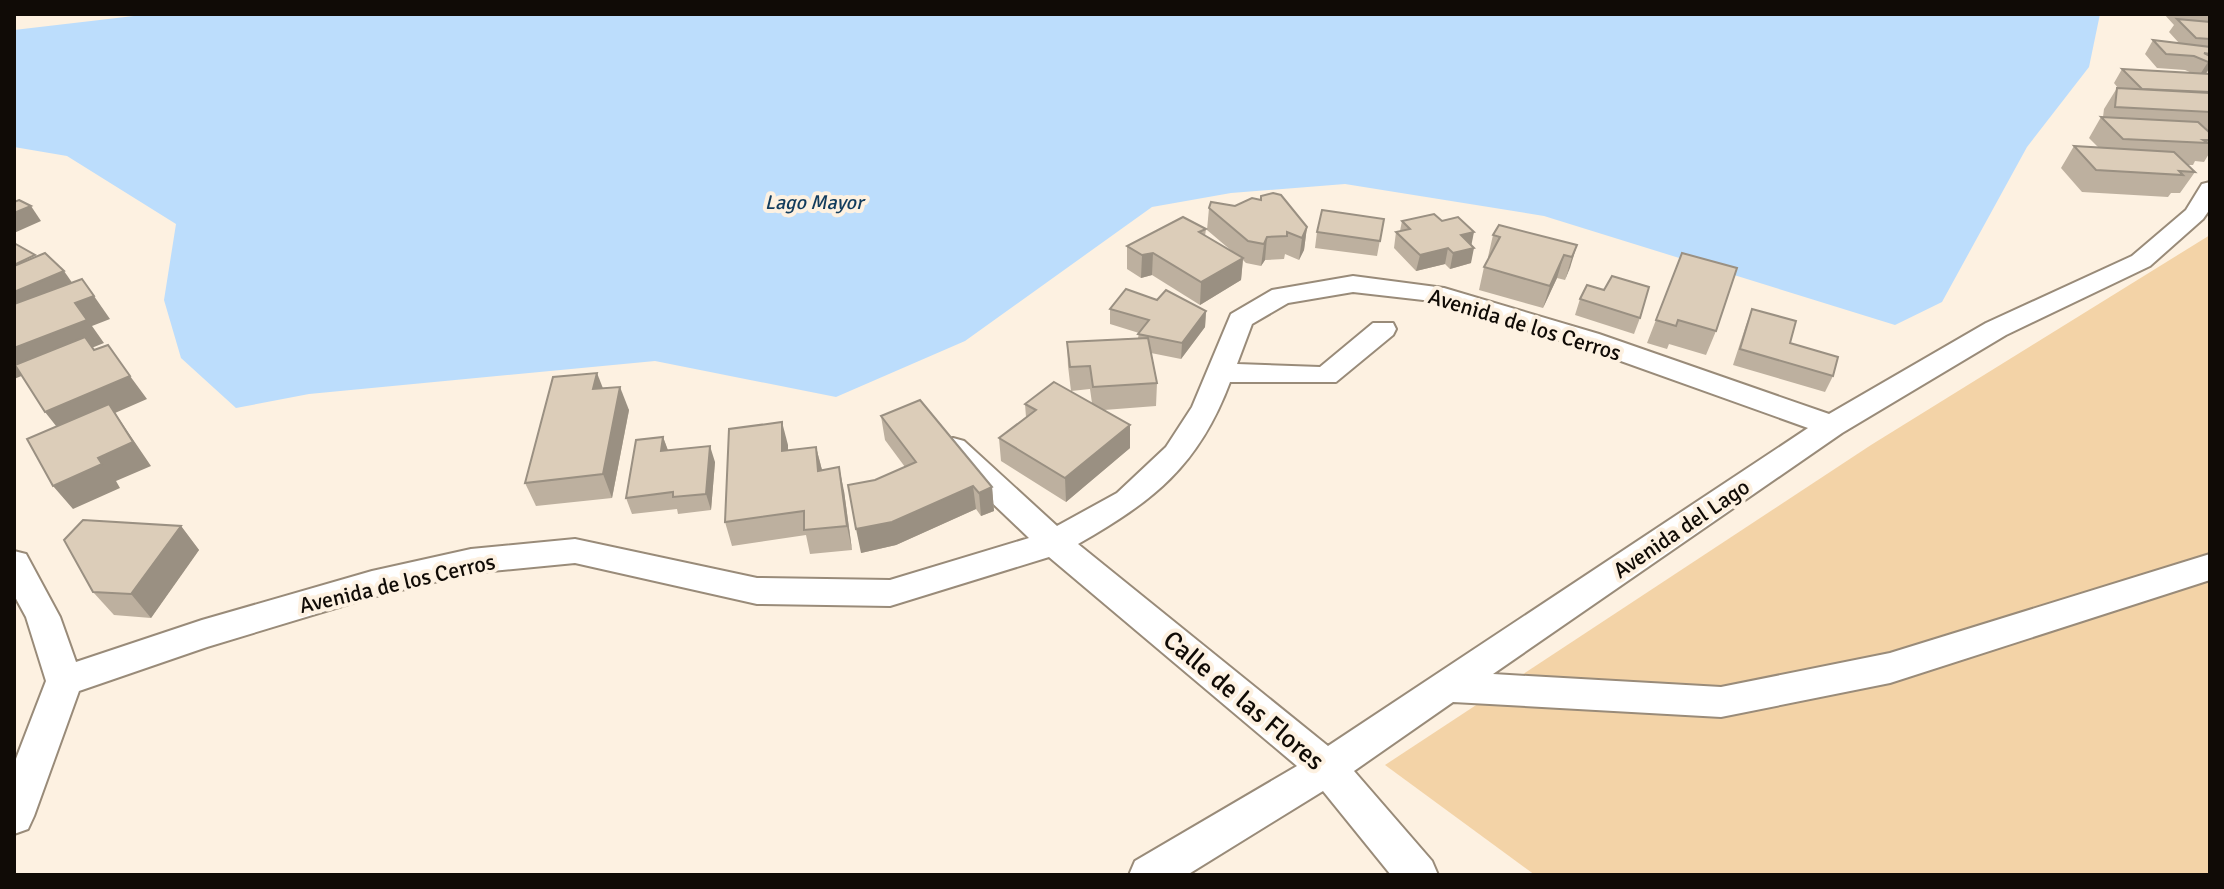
<svg xmlns="http://www.w3.org/2000/svg" width="2224" height="889" font-family="Signika,sans-serif">
	<rect width="100%" height="100%" fill="#fdf1e1"/>
	<path fill="#f3d3a7" d="M 2210,235 L 2210,875 L 1535,875 L 1385,765 L 1871,445 Z"/>
	<path fill="#bcddfc" d="M 151,14 L 2100,14 L 2089,67 L 2027,147 L 1942,302 L 1895,325 L 1544,216 L 1345,184 L 1231,193 L 1152,207 L 965,341 L 836,397 L 655,361 L 309,394 L 236,408 L 181,358 L 164,300 L 176,224 L 67,156 L 14,147 L 14,30 Z"/>
	<g fill="none" stroke-linecap="round" stroke-linejoin="round">
		<g stroke="#998b79" stroke-width="4">
			<path id="street" d="M 2210,182 L 2210,209 L 2203,219 L 2150,266 L 2006,335 L 1842,433 L 1493,674 L 1721,687 L 1890,653 L 2210,554 L 2210,580 L 1890,683 L 1721,717 L 1453,702 L 1354,771 L 1432,861 L 1438,875 L 1391,875 L 1323,791 L 1187,875 L 1129,875 L 1135,861 L 1297,766 L 1049,557 L 890,606 L 757,604 L 575,563 L 471,573 L 372,597 L 207,647 L 79,691 L 34,816 L 28,829 L 14,834 L 14,764 L 46,681 L 26,617 L 14,595 L 14,551 L 26,554 L 60,617 L 76,662 L 202,620 L 372,571 L 471,549 L 575,539 L 757,578 L 890,580 L 1029,538 L 942,455 L 938,448 L 942,441 L 953,438 L 964,441 L 1057,526 L 1117,493 L 1166,447 L 1192,407 L 1231,314 L 1272,290 L 1353,276 L 1444,288 L 1599,334 L 1829,414 L 1986,323 L 2132,256 L 2186,210 L 2202,184 ZM 1353,292 L 1432,301 L 1579,346 L 1808,428 L 1328,746 L 1078,544 C 1153,501 1198,467 1230,382 L 1336,382 L 1393,335 L 1396,329 L 1393,323 L 1373,323 L 1320,367 L 1237,364 L 1252,324 L 1288,303 Z"/>
		</g>
		<use href="#street" fill="#fff" fill-rule="evenodd"/>
	</g>
	<g fill="#bdb09f">
		<path d="M 2164,14 L 2210,14 L 2210,68 L 2206,74 L 2210,74 L 2210,131 L 2208,130 L 2210,133 L 2210,152 L 2204,162 L 2195,161 L 2193,165 L 2187,165 L 2195,172 L 2180,193 L 2171,193 L 2168,197 L 2082,192 L 2061,168 L 2074,146 L 2098,147 L 2089,138 L 2101,117 L 2103,117 L 2104,109 L 2117,88 L 2118,88 L 2114,83 L 2122,69 L 2192,73 L 2185,70 L 2157,68 L 2145,54 L 2153,40 L 2179,43 L 2169,32 L 2174,25 Z"/>
		<path d="M 1235,206 L 1307,227 L 1304,250 L 1299,260 L 1285,254 L 1284,259 L 1265,260 L 1261,266 L 1246,263 L 1243,260 L 1241,280 L 1200,305 L 1152,275 L 1141,278 L 1127,269 L 1127,246 L 1206,229 L 1205,236 L 1233,252 L 1207,230 L 1209,208 Z"/>
		<path d="M 1384,219 L 1377,256 L 1315,248 L 1317,232 Z"/>
		<path d="M 1402,221 L 1471,245 L 1471,263 L 1450,269 L 1445,264 L 1416,271 L 1394,248 L 1396,232 L 1400,231 Z"/>
		<path d="M 1493,235 L 1577,245 L 1565,280 L 1557,278 L 1543,308 L 1479,290 L 1484,267 L 1489,258 L 1488,257 Z"/>
		<path d="M 1682,253 L 1716,331 L 1706,355 L 1669,344 L 1667,349 L 1647,343 Z"/>
		<path d="M 1604,290 L 1640,318 L 1634,334 L 1575,315 L 1580,299 Z"/>
		<path d="M 1157,300 L 1206,311 L 1205,327 L 1181,359 L 1151,353 L 1157,383 L 1156,406 L 1104,410 L 1130,448 L 1066,502 L 1001,461 L 999,438 L 1026,417 L 1025,404 L 1092,403 L 1090,389 L 1071,391 L 1068,366 L 1067,342 L 1138,338 L 1139,333 L 1110,324 L 1110,309 Z"/>
		<path d="M 1752,309 L 1790,343 L 1833,376 L 1825,392 L 1733,365 L 1746,325 Z"/>
		<path d="M 603,388 L 629,410 L 612,498 L 536,506 L 525,483 Z"/>
		<path d="M 881,416 L 992,487 L 994,511 L 981,516 L 976,509 L 896,545 L 861,553 L 905,467 L 885,440 Z"/>
		<path d="M 663,437 L 668,451 L 715,462 L 711,510 L 678,514 L 677,509 L 632,514 L 626,498 Z"/>
		<path d="M 788,445 L 788,450 L 816,447 L 822,470 L 844,491 L 852,550 L 810,554 L 806,535 L 732,546 L 725,522 Z"/>
		<path d="M 181,526 L 199,550 L 151,618 L 114,615 L 93,592 Z"/>
	</g>
	<g fill="#9a9082">
		<path d="M 2210,61 L 2210,67 L 2206,73 L 2199,76 L 2208,62 Z"/>
		<path d="M 31,206 L 41,221 L 14,233 L 14,213 Z"/>
		<path d="M 1307,227 L 1304,250 L 1299,260 L 1302,238 Z"/>
		<path d="M 1474,232 L 1471,247 L 1461,235 Z"/>
		<path d="M 1267,237 L 1265,260 L 1261,266 L 1264,244 Z"/>
		<path d="M 1577,245 L 1570,268 L 1565,280 L 1572,257 Z"/>
		<path d="M 1448,248 L 1445,264 L 1416,271 L 1420,255 Z"/>
		<path d="M 1474,248 L 1471,263 L 1450,269 L 1453,253 Z"/>
		<path d="M 1153,253 L 1152,275 L 1141,278 L 1142,255 Z"/>
		<path d="M 1564,255 L 1557,278 L 1543,308 L 1550,286 Z"/>
		<path d="M 1243,258 L 1241,280 L 1200,305 L 1201,282 Z"/>
		<path d="M 64,271 L 80,294 L 14,322 L 14,292 Z"/>
		<path d="M 94,296 L 110,319 L 92,326 L 104,343 L 14,379 L 14,348 L 75,303 Z"/>
		<path d="M 1206,311 L 1205,327 L 1181,359 L 1182,343 Z"/>
		<path d="M 597,373 L 606,396 L 593,389 Z"/>
		<path d="M 130,376 L 147,399 L 115,413 L 151,466 L 116,481 L 120,488 L 73,509 L 53,486 L 64,436 L 45,412 Z"/>
		<path d="M 620,387 L 629,410 L 612,498 L 603,474 Z"/>
		<path d="M 782,422 L 788,445 L 788,475 L 782,451 Z"/>
		<path d="M 1130,425 L 1130,448 L 1066,502 L 1065,478 Z"/>
		<path d="M 663,437 L 669,453 L 661,451 Z"/>
		<path d="M 710,446 L 715,462 L 711,510 L 706,494 Z"/>
		<path d="M 816,447 L 822,470 L 818,471 Z"/>
		<path d="M 839,467 L 844,491 L 852,550 L 847,526 Z"/>
		<path d="M 973,486 L 976,509 L 896,545 L 861,553 L 856,529 Z"/>
		<path d="M 992,487 L 994,511 L 981,516 L 979,493 Z"/>
		<path d="M 181,526 L 199,550 L 151,618 L 131,594 Z"/>
	</g>
	<g fill="#dccdb9" stroke="#9a9082" stroke-width="2">
		<path d="M 2177,19 L 2210,22 L 2210,39 L 2196,38 Z"/>
		<path d="M 2153,40 L 2210,47 L 2210,54 L 2204,53 L 2210,56 L 2210,61 L 2208,62 L 2194,56 L 2166,54 Z"/>
		<path d="M 2122,69 L 2210,74 L 2210,92 L 2142,89 Z"/>
		<path d="M 2117,88 L 2210,93 L 2210,112 L 2115,107 Z"/>
		<path d="M 2101,117 L 2198,122 L 2210,133 L 2210,140 L 2203,140 L 2208,143 L 2123,139 Z"/>
		<path d="M 2074,146 L 2174,152 L 2195,172 L 2179,171 L 2183,175 L 2096,170 Z"/>
		<path d="M 1273,193 L 1281,195 L 1307,227 L 1302,238 L 1287,232 L 1287,236 L 1267,237 L 1264,244 L 1248,241 L 1209,208 L 1211,202 L 1235,206 L 1252,198 L 1261,200 L 1261,196 Z"/>
		<path d="M 19,200 L 31,206 L 14,213 L 14,202 Z"/>
		<path d="M 1322,210 L 1384,219 L 1380,241 L 1317,232 Z"/>
		<path d="M 1434,214 L 1442,221 L 1458,217 L 1474,232 L 1461,235 L 1474,248 L 1453,253 L 1448,248 L 1420,255 L 1396,232 L 1410,229 L 1402,221 Z"/>
		<path d="M 1183,217 L 1206,229 L 1199,232 L 1243,258 L 1201,282 L 1153,253 L 1142,255 L 1127,246 Z"/>
		<path d="M 1499,225 L 1577,245 L 1572,257 L 1564,255 L 1550,286 L 1484,267 L 1500,237 L 1493,235 Z"/>
		<path d="M 14,243 L 35,255 L 14,265 Z"/>
		<path d="M 45,253 L 64,271 L 14,292 L 14,266 Z"/>
		<path d="M 1682,253 L 1737,268 L 1716,331 L 1678,320 L 1676,326 L 1656,320 Z"/>
		<path d="M 1612,276 L 1649,287 L 1640,318 L 1580,299 L 1587,285 L 1604,290 Z"/>
		<path d="M 82,279 L 94,296 L 75,303 L 87,320 L 14,348 L 14,304 Z"/>
		<path d="M 1126,289 L 1157,300 L 1166,290 L 1206,311 L 1182,343 L 1138,334 L 1149,320 L 1110,309 Z"/>
		<path d="M 1752,309 L 1796,321 L 1790,343 L 1838,357 L 1833,376 L 1740,349 Z"/>
		<path d="M 85,337 L 94,350 L 108,345 L 130,376 L 45,412 L 15,365 Z"/>
		<path d="M 1148,338 L 1157,383 L 1093,387 L 1090,366 L 1070,367 L 1067,342 Z"/>
		<path d="M 597,373 L 593,389 L 620,387 L 603,474 L 525,483 L 553,377 Z"/>
		<path d="M 1054,382 L 1130,425 L 1065,478 L 999,438 L 1036,410 L 1025,404 Z"/>
		<path d="M 920,400 L 992,487 L 979,493 L 973,486 L 892,522 L 856,529 L 848,485 L 875,480 L 916,462 L 881,416 Z"/>
		<path d="M 109,404 L 133,442 L 98,458 L 102,464 L 53,486 L 27,439 Z"/>
		<path d="M 782,422 L 782,451 L 816,447 L 818,471 L 839,467 L 847,526 L 804,530 L 804,511 L 725,522 L 729,429 Z"/>
		<path d="M 663,437 L 661,451 L 710,446 L 706,494 L 673,497 L 673,492 L 626,498 L 636,440 Z"/>
		<path d="M 83,520 L 181,526 L 131,594 L 93,592 L 64,540 Z"/>
	</g>
	<g text-anchor="middle" stroke-width="8" stroke-linejoin="round" paint-order="stroke">
		<g font-size="20" font-style="italic" fill="#123c5d" stroke="#fdf1e1">
			<text x="814" y="209">Lago Mayor</text>
		</g>
		<g font-size="22" fill="#100b06" stroke="#fdf1e1">
			<text transform="translate(1525 324) rotate(17)" y="8">Avenida de los Cerros</text>
			<text transform="translate(1681 528) rotate(-34)" y="8">Avenida del Lago</text>
			<text transform="translate(397 583) rotate(-13)" y="8">Avenida de los Cerros</text>
		</g>
		<g font-size="26" fill="#100b06" stroke="#fdf1e1">
			<text transform="translate(1244 700) rotate(40)" y="9">Calle de las Flores</text>
		</g>
	</g>
	<rect width="2224" height="889" fill="none" stroke="#100b06" stroke-width="32"/>
</svg>
